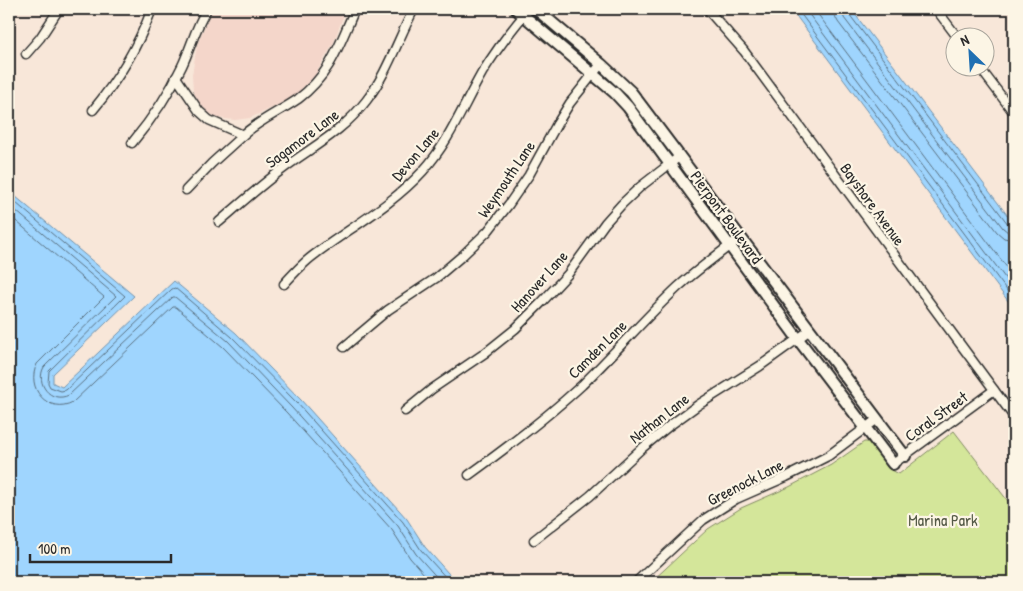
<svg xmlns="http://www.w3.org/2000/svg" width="1023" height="591" font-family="'Patrick Hand',sans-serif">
	<rect width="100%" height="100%" fill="#f8e7d9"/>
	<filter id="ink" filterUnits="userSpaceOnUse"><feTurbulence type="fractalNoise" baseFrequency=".02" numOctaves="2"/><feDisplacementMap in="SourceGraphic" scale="10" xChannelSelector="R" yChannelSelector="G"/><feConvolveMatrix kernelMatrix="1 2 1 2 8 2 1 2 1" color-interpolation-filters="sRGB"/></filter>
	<g filter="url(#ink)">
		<path fill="#f4d6ca" d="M 212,9 L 346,9 L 333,44 L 314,77 L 297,94 L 285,102 L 250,118 L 235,120 L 217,118 L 208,112 L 199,103 L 193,91 L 192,75 L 197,45 Z"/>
		<path fill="#d4e69a" stroke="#808862" d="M 954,431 L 1014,509 L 1014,582 L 651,582 L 708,529 L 741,508 L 789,487 L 831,465 L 864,442 L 869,442 L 888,468 L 899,474 Z"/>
		<g fill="#9fd5fe" stroke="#7191aa">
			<path d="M 791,9 L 851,9 L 1014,224 L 1014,309 Z"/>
			<path d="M 9,191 L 134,296 L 53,374 L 53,383 L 62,387 L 174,281 L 236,333 L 301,400 L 407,519 L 425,547 L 456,582 L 9,582 Z"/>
		</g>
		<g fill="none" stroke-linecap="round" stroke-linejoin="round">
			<g stroke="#596f7f" stroke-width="1">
				<path d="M 797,9 L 1014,300"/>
				<path d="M 805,9 L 1014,290"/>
				<path d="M 814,9 L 1014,277"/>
				<path d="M 834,9 L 835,16 L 838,22 L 997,232 L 1004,238 L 1014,240"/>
				<path d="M 842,9 L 844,18 L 1003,228 L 1008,232 L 1014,233"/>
				<path d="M 848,9 L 849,14 L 1008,224 L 1014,226"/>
				<path d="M 9,197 L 125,296 L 49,371 L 48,383 L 50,387 L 61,391 L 66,390 L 172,289 L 175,288 L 232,337 L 297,403 L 403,522 L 421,550 L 450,582"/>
				<path d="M 9,205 L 116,296 L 44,367 C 35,383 50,404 69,395 L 173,297 L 175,297 L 228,341 L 292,408 L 398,526 L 416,554 L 441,582"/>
				<path d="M 9,215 L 104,297 L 37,364 C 25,388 48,415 73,402 L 173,307 L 176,307 L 223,347 L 287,413 L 392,530 L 410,558 L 431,582"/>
			</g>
			<g stroke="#2b2b2b" stroke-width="11">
				<g id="minor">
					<path d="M 707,9 L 744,51 L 1014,417"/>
					<path d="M 936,9 L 958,38"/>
					<path d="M 26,54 L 40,38 L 59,9"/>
					<path d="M 980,68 L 1014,113"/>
					<path d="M 176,77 L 199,111 L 209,120 L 243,135 C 260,120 279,112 298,99 C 331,74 339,45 355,9"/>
					<path d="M 93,110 C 119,79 138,46 152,9"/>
					<path d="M 132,143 C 152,119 169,94 182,66 C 191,47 196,26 207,9"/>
					<path d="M 186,190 L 212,163 L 243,135"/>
					<path d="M 219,222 C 240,204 261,185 284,168 C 315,145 342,132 366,101 C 387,74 398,39 414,9"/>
					<path d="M 284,284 C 293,274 303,263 314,255 C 351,227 391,206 423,171 C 450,141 462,108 482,73 C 496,50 512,29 529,9"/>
					<path d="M 344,347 L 388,310 L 436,278 L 463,255 L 488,231 L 509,204 L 529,175 L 557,124 L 570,103 L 601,64"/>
					<path d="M 405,411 L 432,389 L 485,353 L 515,329 L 542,302 L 568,274 L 605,223 L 622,204 L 640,187 L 680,156"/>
					<path d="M 893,464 L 994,390"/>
					<path d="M 469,475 C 508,447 546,418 582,385 C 615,353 645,318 678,287 C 698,269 720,253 741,237"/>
					<path d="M 534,540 L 590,496 L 641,449 L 669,426 L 698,405 L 760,366 L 810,330"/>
					<path d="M 636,582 L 703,520 L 736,499 L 786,477 L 828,456 L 876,420"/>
				</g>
			</g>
			<g stroke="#2b2b2b" stroke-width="14">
				<g id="tertiary">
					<path d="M 516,9 L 615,93 L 628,107 L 798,339 L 893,464"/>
					<path d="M 536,9 L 601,64 L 631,92 L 905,456"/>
				</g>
			</g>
			<use href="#minor" stroke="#fcf5e5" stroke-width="8"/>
			<use href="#tertiary" stroke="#fcf5e5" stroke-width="10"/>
		</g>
	</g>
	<g text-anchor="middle" stroke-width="4.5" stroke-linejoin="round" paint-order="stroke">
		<g font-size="16" fill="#2b2b2b" stroke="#fcf5e5">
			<text transform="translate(302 138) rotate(-37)" y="6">Sagamore Lane</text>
			<text transform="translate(415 154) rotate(-50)" y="6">Devon Lane</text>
			<text transform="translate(506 179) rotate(-56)" y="6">Weymouth Lane</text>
			<text transform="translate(873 204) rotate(54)" y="6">Bayshore Avenue</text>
			<text transform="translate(727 217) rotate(54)" y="6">Pierpont Boulevard</text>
			<text transform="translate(539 281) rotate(-48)" y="6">Hanover Lane</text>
			<text transform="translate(597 349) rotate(-45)" y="6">Camden Lane</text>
			<text transform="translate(936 416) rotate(-36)" y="6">Coral Street</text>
			<text transform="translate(659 418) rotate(-38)" y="6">Nathan Lane</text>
			<text transform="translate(745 482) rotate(-27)" y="6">Greenock Lane</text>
		</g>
		<g font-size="16" fill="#555a47" stroke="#fcf5e5">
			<text x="943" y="526">Marina Park</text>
		</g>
	</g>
	<rect width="1023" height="591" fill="none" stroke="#fcf5e5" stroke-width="30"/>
	<rect x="15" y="15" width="993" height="561" fill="none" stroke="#2b2b2b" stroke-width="2" filter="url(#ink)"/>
	<g transform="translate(970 52) rotate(335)"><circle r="24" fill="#fcf5e5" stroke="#a8a49b"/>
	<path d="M0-4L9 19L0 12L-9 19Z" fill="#1f6fb2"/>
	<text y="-8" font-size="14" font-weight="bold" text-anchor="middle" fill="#2b2b2b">N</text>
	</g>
	<path d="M30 554v8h141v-8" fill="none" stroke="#2b2b2b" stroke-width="2.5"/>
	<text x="38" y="554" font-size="15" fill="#2b2b2b" stroke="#fcf5e5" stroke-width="4" paint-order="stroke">100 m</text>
</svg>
